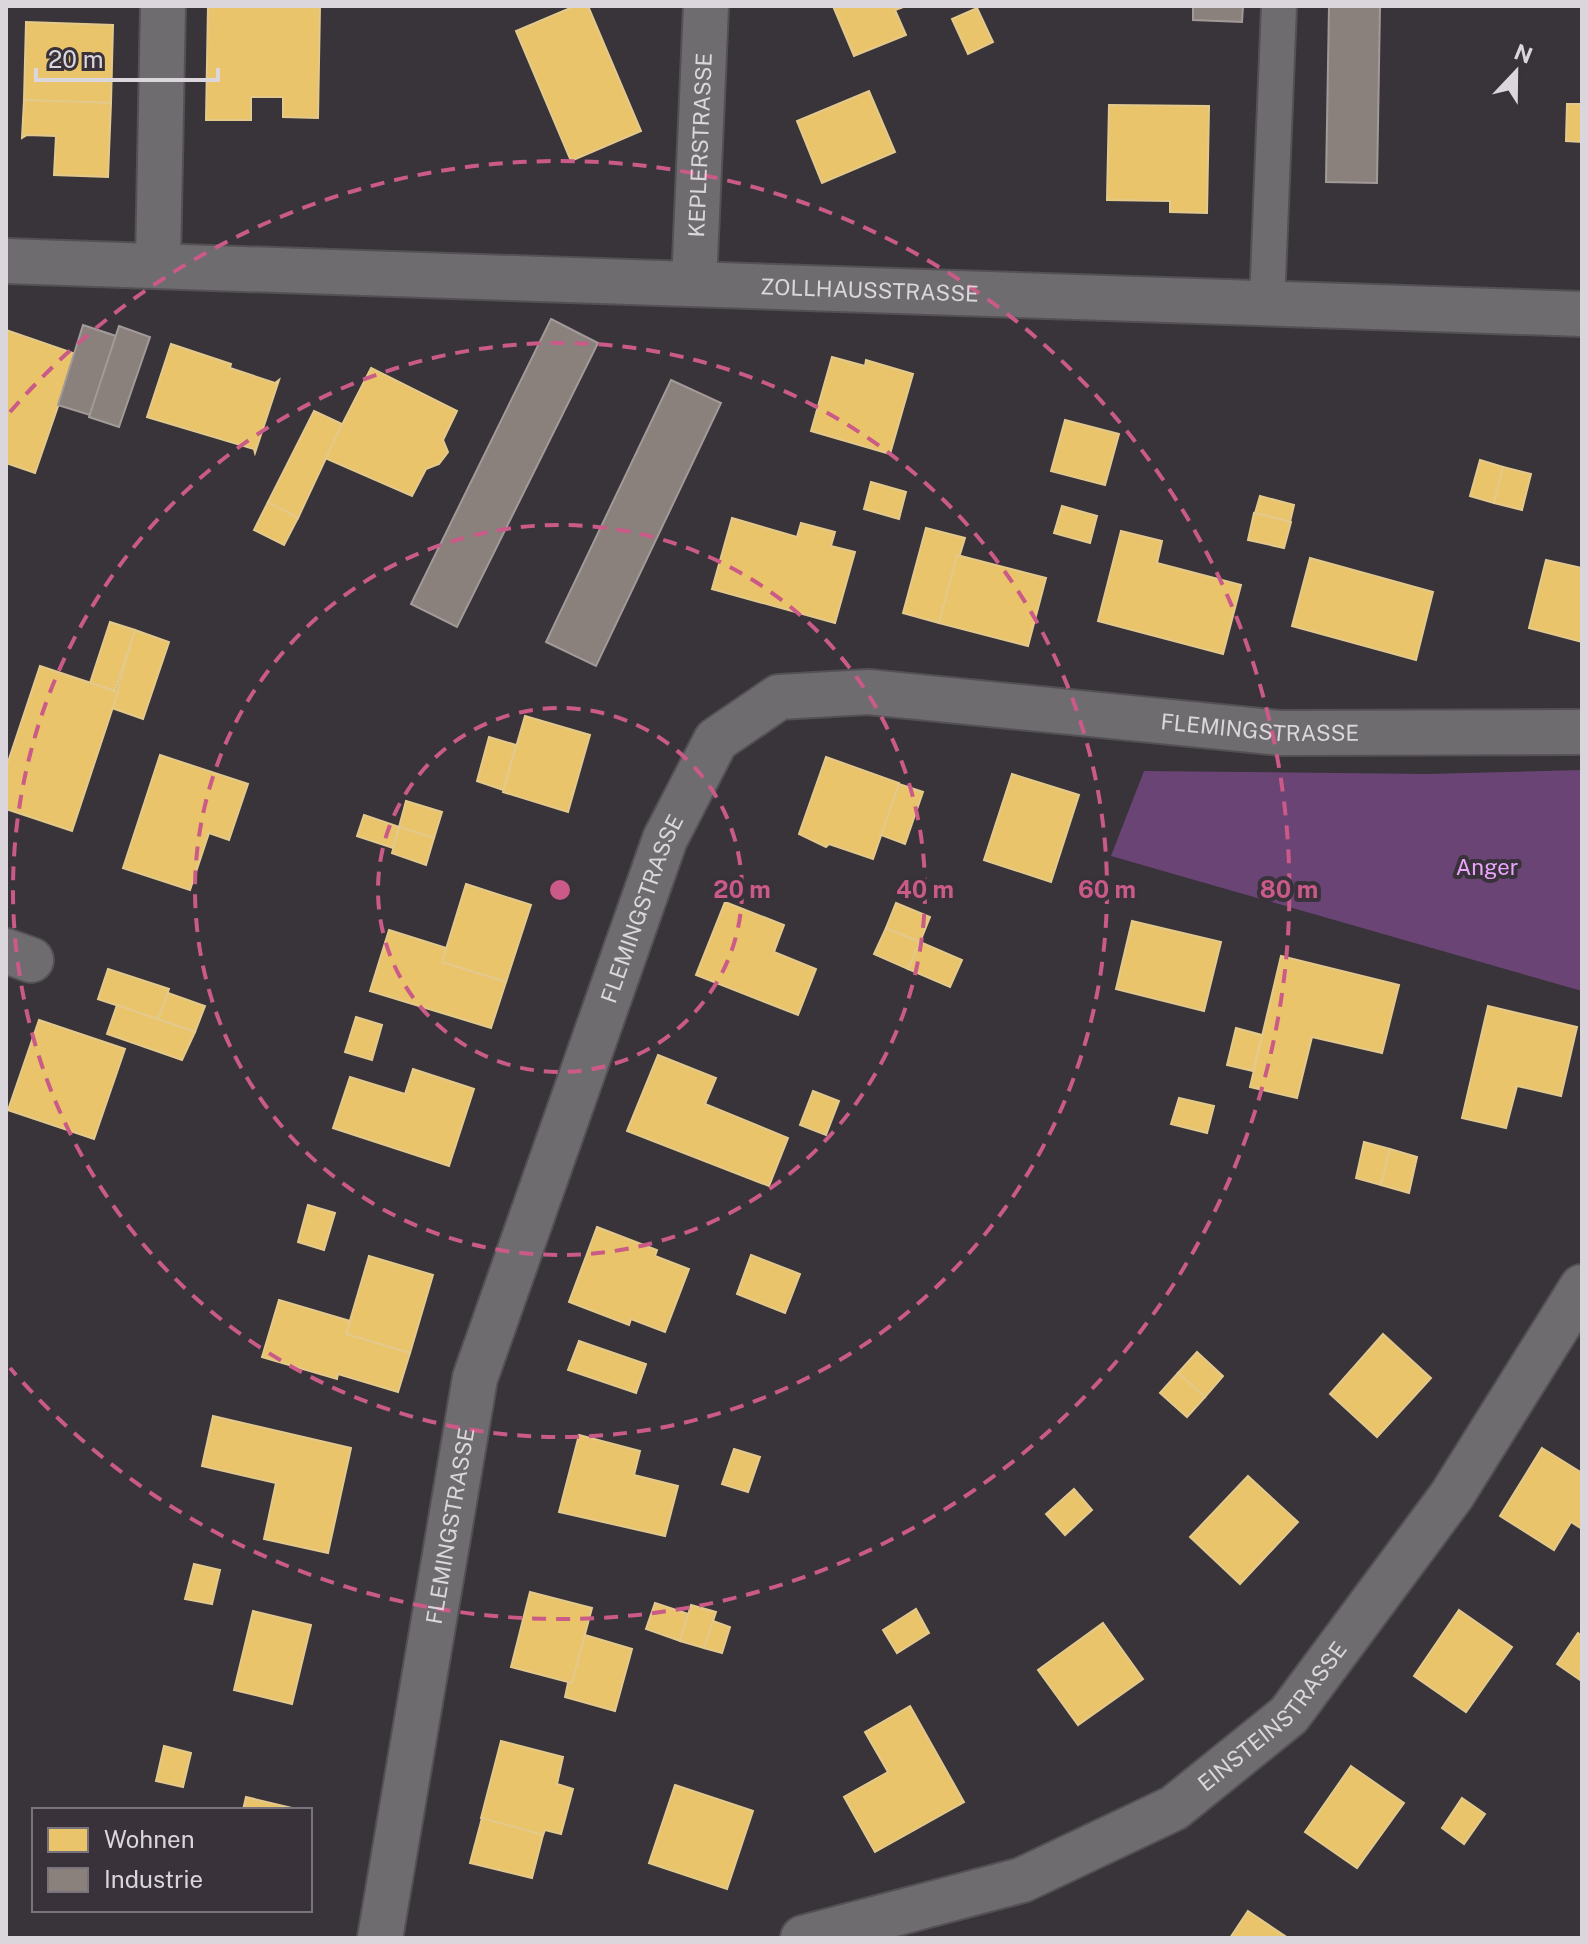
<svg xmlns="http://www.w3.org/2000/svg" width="1588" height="1944" font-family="'Public Sans',sans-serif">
	<rect width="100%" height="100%" fill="#383439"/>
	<path fill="#6a4474" d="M 1582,770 L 1582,991 L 1111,856 L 1144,771 L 1427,774 Z"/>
	<g fill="#e9c46a" stroke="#e4c98c" stroke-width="2">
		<path d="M 208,6 L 320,6 L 318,118 L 283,117 L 283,97 L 251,97 L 251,120 L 206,120 Z"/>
		<path d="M 575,6 L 588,6 L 641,131 L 571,161 L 516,31 Z"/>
		<path d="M 833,6 L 906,6 L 895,10 L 906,35 L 854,56 Z"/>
		<path d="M 977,8 L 993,42 L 968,54 L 952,19 Z"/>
		<path d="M 26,22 L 113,25 L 111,103 L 24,100 Z"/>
		<path d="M 869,91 L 895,152 L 822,183 L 797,121 Z"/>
		<path d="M 24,100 L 111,103 L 108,177 L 54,175 L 56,136 L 27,135 L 22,138 Z"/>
		<path d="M 1567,104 L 1582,104 L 1582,142 L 1566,141 Z"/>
		<path d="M 1109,105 L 1209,106 L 1207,213 L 1170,212 L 1170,201 L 1107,200 Z"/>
		<path d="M 6,330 L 76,354 L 35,473 L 6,463 Z"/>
		<path d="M 171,344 L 231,364 L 230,368 L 275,383 L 279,380 L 255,453 L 254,449 L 147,417 Z"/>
		<path d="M 832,357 L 865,366 L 866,360 L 913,374 L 890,454 L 811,431 Z"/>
		<path d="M 371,368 L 457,411 L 443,440 L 448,452 L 439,464 L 426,469 L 412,496 L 325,458 Z"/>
		<path d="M 314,411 L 342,424 L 298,518 L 268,502 Z"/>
		<path d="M 1065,420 L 1119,434 L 1105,485 L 1051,471 Z"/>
		<path d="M 1480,460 L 1503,467 L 1494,503 L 1470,496 Z"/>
		<path d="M 1503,467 L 1531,474 L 1522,510 L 1494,503 Z"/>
		<path d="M 871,482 L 906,492 L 899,519 L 864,509 Z"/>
		<path d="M 1260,496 L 1294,505 L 1290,522 L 1255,513 Z"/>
		<path d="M 268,502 L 298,518 L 284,545 L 254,530 Z"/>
		<path d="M 1062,506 L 1097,516 L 1090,543 L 1054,533 Z"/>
		<path d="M 1254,513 L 1291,522 L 1284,548 L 1248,540 Z"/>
		<path d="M 732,518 L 797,537 L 801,523 L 835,532 L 831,546 L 855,552 L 835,623 L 712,589 Z"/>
		<path d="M 926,528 L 965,538 L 939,623 L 903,613 Z"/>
		<path d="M 1121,531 L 1162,541 L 1157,563 L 1241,585 L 1223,654 L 1098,621 Z"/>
		<path d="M 957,555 L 1046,578 L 1028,646 L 939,623 Z"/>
		<path d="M 1310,558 L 1433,592 L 1416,660 L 1292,626 Z"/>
		<path d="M 1546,560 L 1582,568 L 1582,642 L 1529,628 Z"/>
		<path d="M 110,622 L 135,630 L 115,691 L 90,683 Z"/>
		<path d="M 135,630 L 169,642 L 143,719 L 112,708 Z"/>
		<path d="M 40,666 L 118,692 L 72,831 L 6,809 L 6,768 Z"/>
		<path d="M 525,716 L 590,735 L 568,812 L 503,792 Z"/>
		<path d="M 489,737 L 516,745 L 503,790 L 477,781 Z"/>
		<path d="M 160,755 L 248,784 L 229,840 L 209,833 L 190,890 L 123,868 Z"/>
		<path d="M 826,757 L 899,783 L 873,859 L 829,844 L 826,847 L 799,834 Z"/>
		<path d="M 1012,774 L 1079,795 L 1051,882 L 984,860 Z"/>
		<path d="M 899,784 L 923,792 L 905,844 L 881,835 Z"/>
		<path d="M 406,801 L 442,812 L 434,838 L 399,827 Z"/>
		<path d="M 364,815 L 399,827 L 393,848 L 357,836 Z"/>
		<path d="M 399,827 L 434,838 L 426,865 L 392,853 Z"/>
		<path d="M 466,884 L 531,905 L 506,982 L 442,962 Z"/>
		<path d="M 725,902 L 784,925 L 774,952 L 816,969 L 798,1015 L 696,975 Z"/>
		<path d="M 896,903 L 930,917 L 920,942 L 886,928 Z"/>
		<path d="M 1132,921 L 1221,942 L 1204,1011 L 1116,989 Z"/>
		<path d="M 886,928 L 920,942 L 908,969 L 874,954 Z"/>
		<path d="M 389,930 L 446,948 L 442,962 L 506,982 L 491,1028 L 370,991 Z"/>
		<path d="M 920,942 L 962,960 L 950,987 L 908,969 Z"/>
		<path d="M 1281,956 L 1399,985 L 1382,1053 L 1312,1037 L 1297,1098 L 1250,1087 Z"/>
		<path d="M 108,969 L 169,989 L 158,1019 L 98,999 Z"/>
		<path d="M 168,993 L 205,1006 L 195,1032 L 158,1019 Z"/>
		<path d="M 117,1005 L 195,1032 L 182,1060 L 107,1034 Z"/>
		<path d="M 1488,1006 L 1577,1027 L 1561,1096 L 1517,1086 L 1506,1128 L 1462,1118 Z"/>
		<path d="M 356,1017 L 382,1025 L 372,1060 L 345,1052 Z"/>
		<path d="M 39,1020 L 125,1049 L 94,1139 L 8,1110 Z"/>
		<path d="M 1236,1028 L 1262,1035 L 1253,1071 L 1227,1065 Z"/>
		<path d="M 658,1055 L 716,1078 L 705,1104 L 788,1138 L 769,1186 L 627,1131 Z"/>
		<path d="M 413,1069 L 474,1089 L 449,1166 L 333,1128 L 350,1077 L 405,1094 Z"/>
		<path d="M 813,1091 L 839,1101 L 826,1135 L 800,1125 Z"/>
		<path d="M 1179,1098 L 1214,1106 L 1207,1133 L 1171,1124 Z"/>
		<path d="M 1364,1142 L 1390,1149 L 1381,1185 L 1356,1178 Z"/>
		<path d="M 1390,1149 L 1417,1157 L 1409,1193 L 1381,1185 Z"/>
		<path d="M 308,1205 L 335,1213 L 324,1250 L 298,1242 Z"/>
		<path d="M 597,1227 L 657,1250 L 655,1256 L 689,1269 L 665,1332 L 631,1319 L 629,1325 L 569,1302 Z"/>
		<path d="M 751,1255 L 800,1274 L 785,1313 L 737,1294 Z"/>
		<path d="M 369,1256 L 433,1275 L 410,1353 L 346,1334 Z"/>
		<path d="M 279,1300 L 350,1321 L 346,1334 L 410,1353 L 398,1392 L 338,1374 L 337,1379 L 262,1357 Z"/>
		<path d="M 1383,1334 L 1431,1378 L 1377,1437 L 1330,1394 Z"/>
		<path d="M 579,1341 L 646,1364 L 636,1393 L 568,1370 Z"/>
		<path d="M 1197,1352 L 1223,1376 L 1205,1397 L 1178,1373 Z"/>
		<path d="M 1178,1373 L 1205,1397 L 1187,1417 L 1160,1393 Z"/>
		<path d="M 213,1416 L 351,1448 L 328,1553 L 264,1539 L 276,1483 L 202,1466 Z"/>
		<path d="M 579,1435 L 640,1451 L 634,1475 L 678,1486 L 665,1536 L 559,1512 Z"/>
		<path d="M 1542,1448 L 1582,1473 L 1582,1529 L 1571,1522 L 1554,1550 L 1500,1516 Z"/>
		<path d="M 734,1449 L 760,1457 L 748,1492 L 722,1484 Z"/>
		<path d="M 1248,1476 L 1298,1522 L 1240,1584 L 1190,1537 Z"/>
		<path d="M 1074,1489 L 1092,1510 L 1065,1535 L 1046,1514 Z"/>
		<path d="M 194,1564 L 220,1570 L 212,1604 L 185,1599 Z"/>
		<path d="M 530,1592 L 592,1608 L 572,1683 L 511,1667 Z"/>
		<path d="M 655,1603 L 688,1614 L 680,1641 L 646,1629 Z"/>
		<path d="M 691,1605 L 716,1612 L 704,1648 L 680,1641 Z"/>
		<path d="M 916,1609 L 929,1633 L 897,1653 L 883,1630 Z"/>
		<path d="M 1459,1610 L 1512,1647 L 1466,1712 L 1414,1676 Z"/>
		<path d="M 253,1611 L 311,1625 L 292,1704 L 234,1690 Z"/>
		<path d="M 713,1621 L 730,1627 L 722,1653 L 704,1648 Z"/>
		<path d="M 1103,1623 L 1143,1679 L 1078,1725 L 1038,1670 Z"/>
		<path d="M 1578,1633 L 1582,1636 L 1580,1680 L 1557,1664 Z"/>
		<path d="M 585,1635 L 632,1649 L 615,1711 L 565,1697 L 568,1683 L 572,1683 Z"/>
		<path d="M 910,1706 L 964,1802 L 875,1852 L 844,1797 L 888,1772 L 865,1732 Z"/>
		<path d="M 501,1741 L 563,1757 L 557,1784 L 573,1789 L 561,1834 L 545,1830 L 543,1835 L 481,1818 Z"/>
		<path d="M 164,1746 L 191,1753 L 183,1787 L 156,1781 Z"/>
		<path d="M 1351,1766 L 1404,1803 L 1357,1868 L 1305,1832 Z"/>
		<path d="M 675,1785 L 753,1811 L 727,1889 L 649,1863 Z"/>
		<path d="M 246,1797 L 296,1809 L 243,1810 Z"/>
		<path d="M 1462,1798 L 1485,1814 L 1464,1844 L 1442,1828 Z"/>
		<path d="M 482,1818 L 543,1835 L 532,1878 L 470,1863 Z"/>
		<path d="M 1248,1911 L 1288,1938 L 1230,1938 Z"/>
	</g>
	<g fill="#8a817c" stroke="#a29a98" stroke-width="2">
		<path d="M 1193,6 L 1243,6 L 1242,22 L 1193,20 Z"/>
		<path d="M 1329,6 L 1380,6 L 1377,183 L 1326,182 Z"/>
		<path d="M 551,319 L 598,343 L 457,627 L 411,604 Z"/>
		<path d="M 83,325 L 116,336 L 90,415 L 58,405 Z"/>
		<path d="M 119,326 L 150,337 L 119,427 L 89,417 Z"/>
		<path d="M 671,380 L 721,403 L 596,666 L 546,642 Z"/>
	</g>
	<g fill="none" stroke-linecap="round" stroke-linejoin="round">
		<g stroke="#545155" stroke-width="38">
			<path id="lane" d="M 1267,303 L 1279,6"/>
		</g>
		<g stroke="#545155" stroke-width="48">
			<g id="street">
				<path id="s1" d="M 6,261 L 1582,314"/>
				<path d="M 158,263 L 163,6"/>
				<path id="s2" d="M 694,283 L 706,6"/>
				<path d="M 6,951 L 31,960"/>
				<path id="s3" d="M 380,1938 L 475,1378 L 665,839 L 716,740 L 779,697 L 868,692 L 1280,733 L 1582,732"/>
				<path id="s4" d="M 803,1938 L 1022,1880 L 1174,1808 L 1289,1715 L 1452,1495 L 1582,1287"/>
			</g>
		</g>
		<use href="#lane" stroke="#6f6c70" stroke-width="34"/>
		<use href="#street" stroke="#6f6c70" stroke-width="44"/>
	</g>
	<g fill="none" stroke="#ca5a88" stroke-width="4" stroke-dasharray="14 10">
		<circle cx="560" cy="890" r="182"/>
		<circle cx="560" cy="890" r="365"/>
		<circle cx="560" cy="890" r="547"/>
		<path d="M10 412A729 729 0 1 1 10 1368"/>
	</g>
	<g text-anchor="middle" stroke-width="8" stroke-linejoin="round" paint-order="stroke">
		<g font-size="22" fill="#dad6db" stroke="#39323b">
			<text dy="8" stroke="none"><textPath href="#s2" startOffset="138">KEPLERSTRASSE</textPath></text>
			<text dy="8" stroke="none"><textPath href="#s1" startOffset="864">ZOLLHAUSSTRASSE</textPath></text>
			<text dy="8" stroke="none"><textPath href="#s3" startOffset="1810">FLEMINGSTRASSE</textPath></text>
			<text dy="8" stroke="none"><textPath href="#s3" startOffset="1066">FLEMINGSTRASSE</textPath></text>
			<text dy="8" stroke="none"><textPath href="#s3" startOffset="418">FLEMINGSTRASSE</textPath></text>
			<text dy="8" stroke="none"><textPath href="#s4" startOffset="530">EINSTEINSTRASSE</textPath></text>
		</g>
		<g font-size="22" fill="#eba5fd" stroke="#39323b">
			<text x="1487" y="875">Anger</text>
		</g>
	</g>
	<circle cx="560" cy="890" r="12" fill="#ca5a88" stroke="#39323b" stroke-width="4"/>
	<g font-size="24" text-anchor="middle" font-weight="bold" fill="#ca5a88" stroke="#39323b" stroke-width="8" stroke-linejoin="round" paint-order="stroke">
		<text x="742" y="898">20 m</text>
		<text x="925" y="898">40 m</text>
		<text x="1107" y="898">60 m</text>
		<text x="1289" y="898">80 m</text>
	</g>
	<rect width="1588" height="1944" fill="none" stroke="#dad6db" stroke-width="16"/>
	<rect x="32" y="1808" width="280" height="104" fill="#39323b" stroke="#79747b" stroke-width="2"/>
	<rect x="48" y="1828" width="40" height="24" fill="#e9c46a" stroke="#79747b" stroke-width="2"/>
	<text x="104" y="1848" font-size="24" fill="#dad6db">Wohnen</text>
	<rect x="48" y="1868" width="40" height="24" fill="#8a817c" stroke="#79747b" stroke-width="2"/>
	<text x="104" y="1888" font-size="24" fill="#dad6db">Industrie</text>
	<g transform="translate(1516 72) rotate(22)" stroke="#39323b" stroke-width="6" paint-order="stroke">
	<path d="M0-6L14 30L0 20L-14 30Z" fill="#dad6db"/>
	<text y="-12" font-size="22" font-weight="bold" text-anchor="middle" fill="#dad6db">N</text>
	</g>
	<path d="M36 68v12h182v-12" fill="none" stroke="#dad6db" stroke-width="4"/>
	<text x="48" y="68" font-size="24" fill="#dad6db" stroke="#39323b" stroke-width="6" paint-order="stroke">20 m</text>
</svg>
